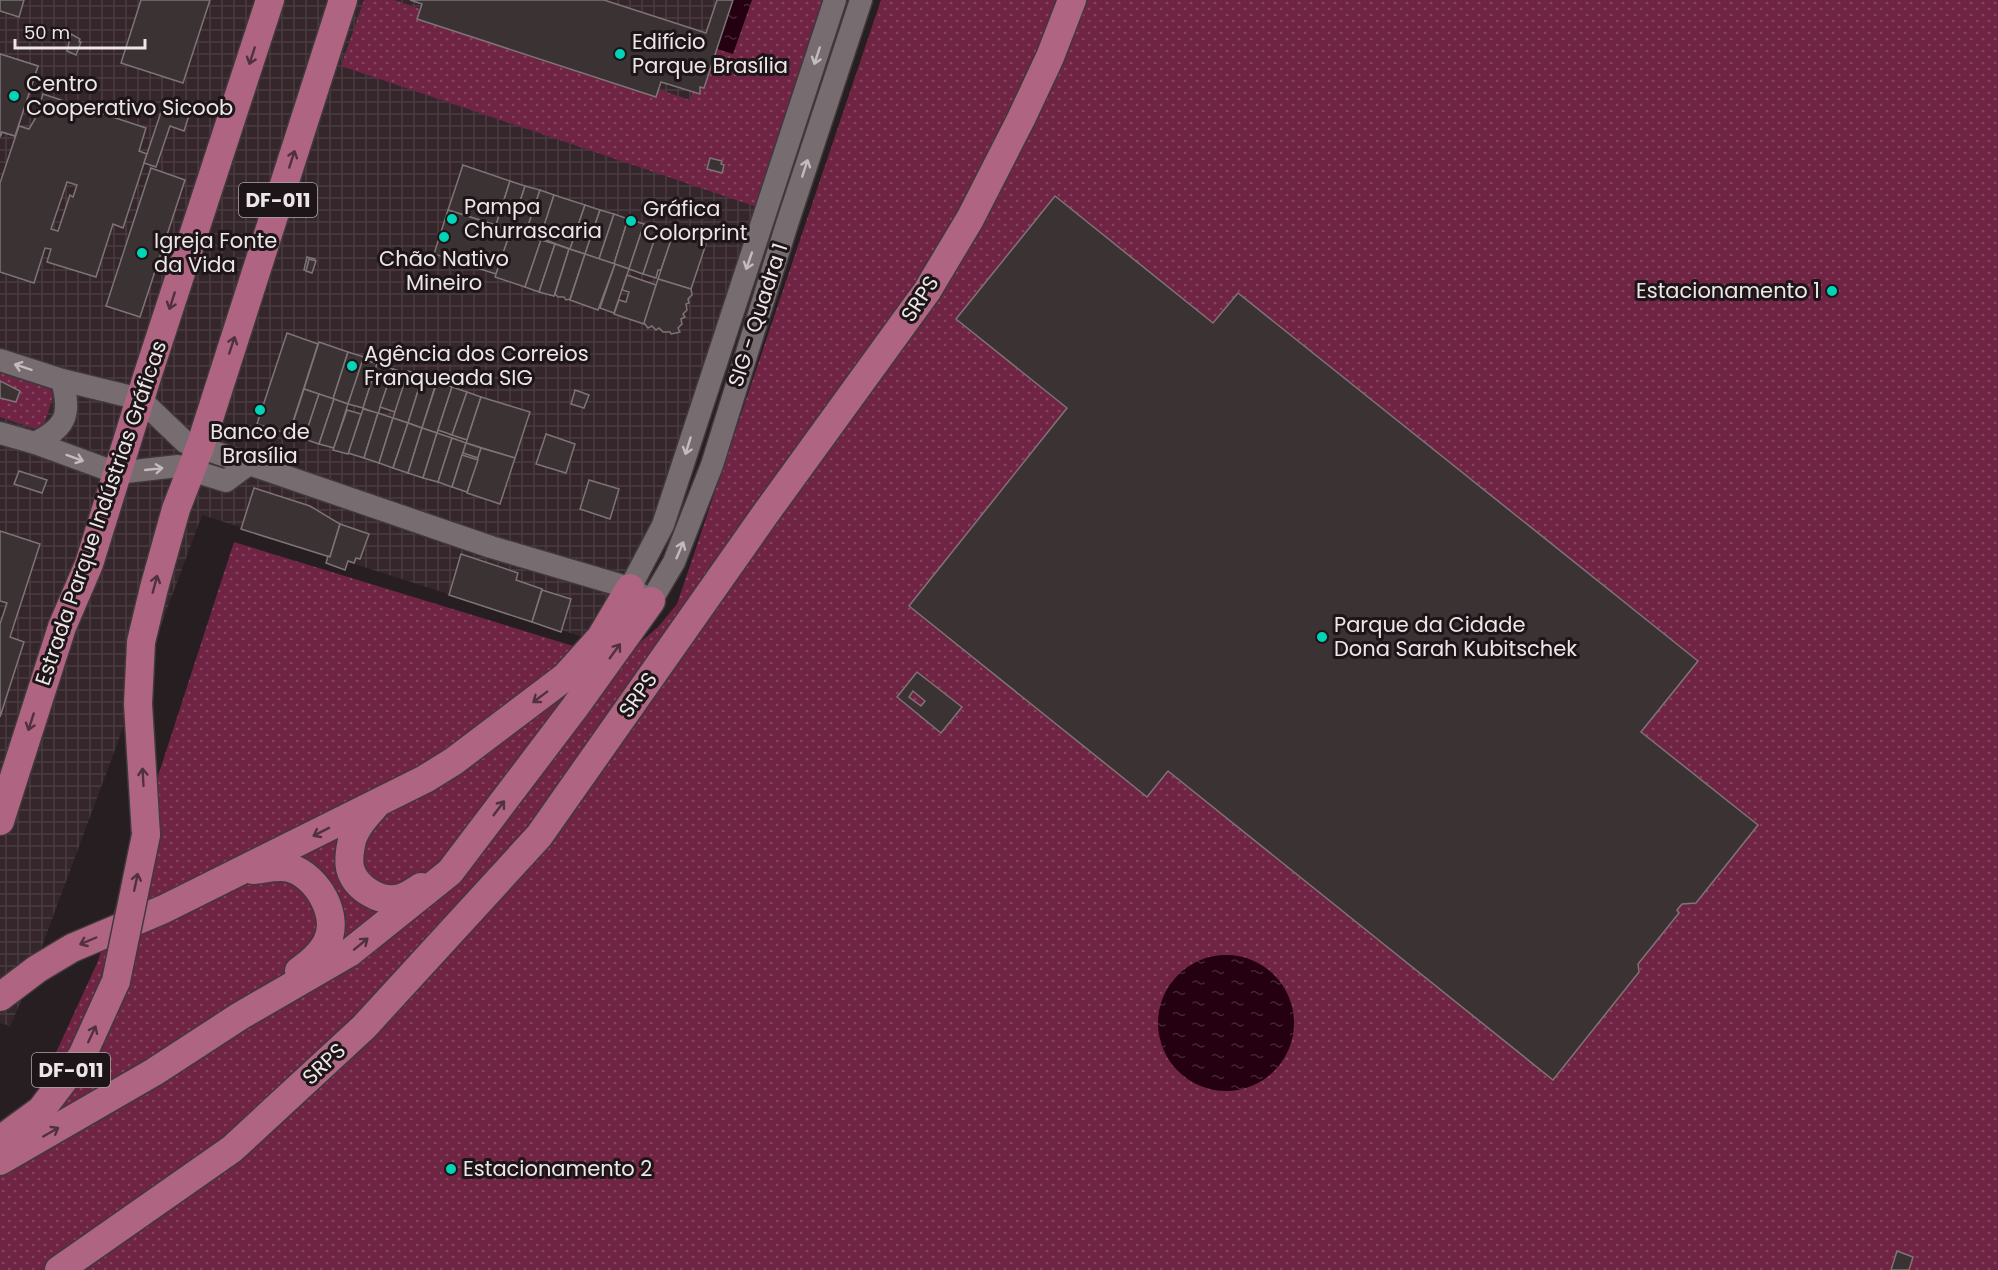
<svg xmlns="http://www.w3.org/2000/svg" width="1998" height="1270" font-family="Poppins,sans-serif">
	<defs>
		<pattern id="industrial-grid" width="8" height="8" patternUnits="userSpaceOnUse" patternTransform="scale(1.5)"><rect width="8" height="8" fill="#35262b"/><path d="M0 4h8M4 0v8" fill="none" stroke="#493b40"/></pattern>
		<pattern id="park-dots" width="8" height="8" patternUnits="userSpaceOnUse" patternTransform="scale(1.5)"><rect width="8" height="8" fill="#702444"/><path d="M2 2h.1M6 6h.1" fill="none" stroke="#85445f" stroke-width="1.8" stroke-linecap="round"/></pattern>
		<pattern id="water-ripples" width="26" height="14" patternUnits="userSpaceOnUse" patternTransform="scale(1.5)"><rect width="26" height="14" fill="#250010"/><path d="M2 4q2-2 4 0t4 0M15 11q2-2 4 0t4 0" fill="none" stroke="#452533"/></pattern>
	</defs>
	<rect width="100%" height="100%" fill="#271e21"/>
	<path fill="url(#industrial-grid)" d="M 0,0 L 833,0 L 620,649 L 202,515 L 25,992 L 10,1026 L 0,1023 Z"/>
	<g fill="url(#park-dots)">
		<path d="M 364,0 L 394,0 L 690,100 L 725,0 L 828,0 L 757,207 L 341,66 Z"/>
		<path d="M 881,0 L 1998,0 L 1998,1270 L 0,1270 L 0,1171 L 4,1166 L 98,961 L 234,542 L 583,649 L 635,647 L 658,627 L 677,604 Z"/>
		<path d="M 0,369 L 56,387 L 42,431 L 0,417 Z"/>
	</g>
	<g fill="url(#water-ripples)">
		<path d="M 726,0 L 752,0 L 733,54 L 711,47 Z"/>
		<circle cx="1226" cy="1023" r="68"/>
	</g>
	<g fill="#3b3234" stroke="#7e7477" stroke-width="1.5" fill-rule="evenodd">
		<path d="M 0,0 L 24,0 L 19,17 L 0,11 Z"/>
		<path d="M 141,0 L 210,0 L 183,83 L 121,63 Z"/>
		<path d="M 410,0 L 604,0 L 706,33 L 717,0 L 733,0 L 704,88 L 700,87 L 700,94 L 661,82 L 656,97 L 417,19 L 422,4 Z"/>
		<path d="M 71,34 L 80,39 L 79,42 L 81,42 L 76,55 L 67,51 Z"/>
		<path d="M 0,54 L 38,66 L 15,136 L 2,132 L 0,137 Z"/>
		<path d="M 0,54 L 38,66 L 15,136 L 2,132 L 0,137 Z"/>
		<path d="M 43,94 L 146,128 L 139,151 L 147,154 L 123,228 L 113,224 L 96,277 L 47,262 L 51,249 L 45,248 L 34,283 L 0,272 L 0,183 L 19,126 L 29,129 L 35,119 ZM 67,182 L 77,185 L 73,197 L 70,195 L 58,231 L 51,229 Z"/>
		<path d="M 163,106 L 189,115 L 184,131 L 170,126 L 156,167 L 144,163 Z"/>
		<path d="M 710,158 L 722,161 L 721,164 L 724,165 L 722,173 L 707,169 Z"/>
		<path d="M 463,165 L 510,181 L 496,225 L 448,210 Z"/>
		<path d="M 151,168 L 185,180 L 140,317 L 106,306 Z"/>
		<path d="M 510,181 L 525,186 L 511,230 L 496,225 Z"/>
		<path d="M 525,186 L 540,190 L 525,235 L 511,230 Z"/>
		<path d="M 540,190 L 554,195 L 540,239 L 525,235 Z"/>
		<path d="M 554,195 L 585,205 L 570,249 L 540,238 Z"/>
		<path d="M 1055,196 L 1213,323 L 1238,293 L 1698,661 L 1641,732 L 1758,825 L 1696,903 L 1682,904 L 1677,910 L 1679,913 L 1638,964 L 1639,972 L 1553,1080 L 1168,771 L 1147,797 L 909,606 L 1067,408 L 956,319 Z"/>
		<path d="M 585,205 L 600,210 L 585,254 L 570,249 Z"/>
		<path d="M 448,210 L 511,230 L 496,274 L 434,254 Z"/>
		<path d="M 600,210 L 614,214 L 599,259 L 585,254 Z"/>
		<path d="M 614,214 L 628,219 L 614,264 L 599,259 Z"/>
		<path d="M 628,219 L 644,224 L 629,269 L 614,264 Z"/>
		<path d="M 644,224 L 658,229 L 643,274 L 629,269 Z"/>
		<path d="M 658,229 L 673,234 L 661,270 L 658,270 L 656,278 L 643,274 Z"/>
		<path d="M 511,230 L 541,240 L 525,287 L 495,277 Z"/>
		<path d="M 673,234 L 706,244 L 691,289 L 658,279 Z"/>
		<path d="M 541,240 L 555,244 L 539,292 L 525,287 Z"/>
		<path d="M 555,244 L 569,249 L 554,296 L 539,292 Z"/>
		<path d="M 569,249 L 585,254 L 570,299 L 566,300 L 564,297 L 558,297 L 555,294 Z"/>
		<path d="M 585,254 L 615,264 L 598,310 L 570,300 Z"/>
		<path d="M 307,257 L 315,259 L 311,272 L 304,270 Z"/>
		<path d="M 309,259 L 316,261 L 312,273 L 306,271 Z"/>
		<path d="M 615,264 L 629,269 L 614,313 L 600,308 Z"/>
		<path d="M 627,275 L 656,285 L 644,324 L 614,314 L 619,300 L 626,302 L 629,292 L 622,290 Z"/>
		<path d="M 658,279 L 691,289 L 692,295 L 688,299 L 689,303 L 686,304 L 687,310 L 683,314 L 685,317 L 681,319 L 682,324 L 678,328 L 680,332 L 676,333 L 671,334 L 670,332 L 663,332 L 659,328 L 656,330 L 652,326 L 648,328 L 644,323 Z"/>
		<path d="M 287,333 L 318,344 L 289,434 L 257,424 Z"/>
		<path d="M 319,342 L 348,352 L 333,399 L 304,389 Z"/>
		<path d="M 348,352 L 364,357 L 348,404 L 333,399 Z"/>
		<path d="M 363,359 L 377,364 L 363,408 L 348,404 Z"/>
		<path d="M 377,364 L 393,369 L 378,414 L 363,408 Z"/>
		<path d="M 393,369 L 408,374 L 395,412 L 380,407 Z"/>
		<path d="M 408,371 L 423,375 L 408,423 L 393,418 Z"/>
		<path d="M 423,375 L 437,380 L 422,428 L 408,423 Z"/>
		<path d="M 0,381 L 20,391 L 16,402 L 0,398 Z"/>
		<path d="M 437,382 L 452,387 L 437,433 L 422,428 Z"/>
		<path d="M 452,387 L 467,392 L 452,435 L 438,430 Z"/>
		<path d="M 304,389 L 319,394 L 304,440 L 289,435 Z"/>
		<path d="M 575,390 L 589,395 L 584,408 L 571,404 Z"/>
		<path d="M 467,392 L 481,397 L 467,440 L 452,435 Z"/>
		<path d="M 319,394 L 334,399 L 319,444 L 304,439 Z"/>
		<path d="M 481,397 L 530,412 L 515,458 L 466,443 Z"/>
		<path d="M 334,399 L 348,404 L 334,448 L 319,444 Z"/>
		<path d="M 363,409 L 378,413 L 364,458 L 348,453 Z"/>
		<path d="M 347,410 L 361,414 L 348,454 L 333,450 Z"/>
		<path d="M 378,413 L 393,418 L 379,463 L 364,458 Z"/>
		<path d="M 393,418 L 408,423 L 393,468 L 379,463 Z"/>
		<path d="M 408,423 L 422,428 L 408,473 L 393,468 Z"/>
		<path d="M 422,428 L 437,433 L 423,478 L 408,473 Z"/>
		<path d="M 437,433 L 452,438 L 438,482 L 423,478 Z"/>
		<path d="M 546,434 L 575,444 L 566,473 L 536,464 Z"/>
		<path d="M 452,438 L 466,443 L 452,487 L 438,482 Z"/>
		<path d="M 466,443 L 481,448 L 478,458 L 463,453 Z"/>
		<path d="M 481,448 L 515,458 L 500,504 L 467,493 Z"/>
		<path d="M 462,455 L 478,460 L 467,492 L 452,487 Z"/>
		<path d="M 19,471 L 47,480 L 42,493 L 14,484 Z"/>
		<path d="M 589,480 L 619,489 L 610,519 L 580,509 Z"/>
		<path d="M 254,488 L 310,506 L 340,524 L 330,557 L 241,529 Z"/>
		<path d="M 340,524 L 369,534 L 360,559 L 356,558 L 354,563 L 348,561 L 345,570 L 326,563 L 328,556 L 330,557 Z"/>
		<path d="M 0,531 L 40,544 L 10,637 L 24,642 L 0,717 L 0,624 L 7,603 L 0,601 Z"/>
		<path d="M 461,554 L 518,573 L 516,580 L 542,589 L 532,622 L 449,595 Z"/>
		<path d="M 542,590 L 571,599 L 561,632 L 532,622 Z"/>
		<path d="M 917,672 L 962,707 L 941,733 L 897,697 ZM 913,691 L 925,701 L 921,706 L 909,697 Z"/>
		<path d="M 1897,1251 L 1913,1257 L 1909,1270 L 1891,1270 Z"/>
	</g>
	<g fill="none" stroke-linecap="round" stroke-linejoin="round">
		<g stroke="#40393b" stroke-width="25">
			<g id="minor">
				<path d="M 0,360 L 62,380 L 140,399 L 185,442 L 491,547 L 630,588 L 651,601 L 674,562 L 712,465 L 787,224 L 861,0"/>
				<path d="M 0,433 L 35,443 L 117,473 L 178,466 L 226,481 L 249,464"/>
				<path d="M 35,443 C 67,427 71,414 62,380"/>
				<path d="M 630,588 L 663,525 L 835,0"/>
			</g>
		</g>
		<g stroke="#40393b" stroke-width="31">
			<g id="major">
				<path d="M 375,806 C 366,816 356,827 352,840 C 350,849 348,859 350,868 C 355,888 381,904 401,898 C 408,896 415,891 421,887"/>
				<path d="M 0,821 L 62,627 L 89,564 L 147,377 L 270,0"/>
				<path d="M 146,835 L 138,704 L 141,642 L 154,588 L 176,509 L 200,447 L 343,0"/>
				<path d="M 253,870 C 265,869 278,865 290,868 C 318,876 341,917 326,944 C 319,956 310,963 299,971"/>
				<path d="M 0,997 L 37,969 L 72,948 L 164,909 L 425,779 L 454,761 L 565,677 L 601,637 L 630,588"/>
				<path d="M 0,1140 L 41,1110 L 82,1056 L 116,981"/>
				<path d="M 0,1161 L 154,1072 L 240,1016 L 349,953 L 450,872 L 575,707 L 651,601"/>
				<path d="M 59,1270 L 232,1149 L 364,1027 L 539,836 L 766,513 L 927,291 L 970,219 L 1021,119 L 1050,57 L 1072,0"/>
			</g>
		</g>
		<use href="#minor" stroke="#776c6f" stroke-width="22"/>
		<use href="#major" stroke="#af6581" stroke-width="28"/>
		<g stroke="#40393b" stroke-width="31" stroke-linecap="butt">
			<path id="major-bridge" d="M 116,981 L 146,835"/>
		</g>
		<use href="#major-bridge" stroke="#af6581" stroke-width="28"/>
	</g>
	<defs><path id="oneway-shaft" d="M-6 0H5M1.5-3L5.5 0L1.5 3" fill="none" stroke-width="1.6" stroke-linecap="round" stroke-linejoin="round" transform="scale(1.5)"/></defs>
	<g stroke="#50313d">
		<use href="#oneway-shaft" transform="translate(252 56) rotate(108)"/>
		<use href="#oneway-shaft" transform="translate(292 159) rotate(-72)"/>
		<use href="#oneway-shaft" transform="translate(172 301) rotate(108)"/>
		<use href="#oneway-shaft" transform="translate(232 345) rotate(-72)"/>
		<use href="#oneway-shaft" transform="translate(155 584) rotate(-75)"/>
		<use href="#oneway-shaft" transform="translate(615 651) rotate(-54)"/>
		<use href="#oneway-shaft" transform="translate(540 697) rotate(143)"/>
		<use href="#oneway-shaft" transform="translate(31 722) rotate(108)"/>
		<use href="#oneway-shaft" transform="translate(143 777) rotate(-93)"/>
		<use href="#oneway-shaft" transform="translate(499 808) rotate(-53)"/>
		<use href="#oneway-shaft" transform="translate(321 832) rotate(153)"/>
		<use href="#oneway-shaft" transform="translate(136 882) rotate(-78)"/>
		<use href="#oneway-shaft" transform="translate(88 941) rotate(157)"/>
		<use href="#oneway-shaft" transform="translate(361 944) rotate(-39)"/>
		<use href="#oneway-shaft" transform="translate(92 1034) rotate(-65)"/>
		<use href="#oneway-shaft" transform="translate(51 1132) rotate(-30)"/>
	</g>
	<g stroke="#c3bbbd">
		<use href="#oneway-shaft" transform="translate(817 56) rotate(108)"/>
		<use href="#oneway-shaft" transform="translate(805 168) rotate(-72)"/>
		<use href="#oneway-shaft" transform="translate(749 261) rotate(109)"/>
		<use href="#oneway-shaft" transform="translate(23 367) rotate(-162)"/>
		<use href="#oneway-shaft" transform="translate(688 446) rotate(107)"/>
		<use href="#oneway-shaft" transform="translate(75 458) rotate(20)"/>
		<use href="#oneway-shaft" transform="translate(154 469) rotate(-6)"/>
		<use href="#oneway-shaft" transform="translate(680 550) rotate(-67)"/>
	</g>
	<g fill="#00d5b7" stroke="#1d1518" stroke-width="2">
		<circle cx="620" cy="54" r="6"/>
		<circle cx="14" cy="96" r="6"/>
		<circle cx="452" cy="219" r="6"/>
		<circle cx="631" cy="221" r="6"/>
		<circle cx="444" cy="237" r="6"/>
		<circle cx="142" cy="253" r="6"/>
		<circle cx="1832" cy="291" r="6"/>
		<circle cx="352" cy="366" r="6"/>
		<circle cx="260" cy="410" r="6"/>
		<circle cx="1322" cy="637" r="6"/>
		<circle cx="451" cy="1169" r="6"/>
	</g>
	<g text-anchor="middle" stroke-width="6" stroke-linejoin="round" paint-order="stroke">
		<g fill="#1d1518" stroke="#aea7a9" stroke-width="1.5">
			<rect x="239" y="183" width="78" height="34" rx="4.5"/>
			<rect x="32" y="1053" width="78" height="34" rx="4.5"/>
		</g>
		<g font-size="20" font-weight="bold" fill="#ece6e7">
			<text x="278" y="207">DF-011</text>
			<text x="71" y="1077">DF-011</text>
		</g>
		<g font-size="21" fill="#ece6e7" stroke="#1d1518" text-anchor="start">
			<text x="632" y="49">Edifício<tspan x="632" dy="24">Parque Brasília</tspan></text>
			<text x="26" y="91">Centro<tspan x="26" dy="24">Cooperativo Sicoob</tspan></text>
			<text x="464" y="214">Pampa<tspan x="464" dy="24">Churrascaria</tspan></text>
			<text x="643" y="216">Gráfica<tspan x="643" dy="24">Colorprint</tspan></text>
			<text x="154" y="248">Igreja Fonte<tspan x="154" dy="24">da Vida</tspan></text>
			<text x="444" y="266" text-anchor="middle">Chão Nativo<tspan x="444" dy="24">Mineiro</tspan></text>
			<text x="1820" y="298" text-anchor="end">Estacionamento 1</text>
			<text x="364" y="361">Agência dos Correios<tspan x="364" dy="24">Franqueada SIG</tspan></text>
			<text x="260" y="439" text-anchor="middle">Banco de<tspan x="260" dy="24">Brasília</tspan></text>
			<text x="1334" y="632">Parque da Cidade<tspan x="1334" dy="24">Dona Sarah Kubitschek</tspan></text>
			<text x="463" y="1176">Estacionamento 2</text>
		</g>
		<g font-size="21" fill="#ece6e7" stroke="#1d1518">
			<text transform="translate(920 299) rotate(-57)" y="7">SRPS</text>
			<text transform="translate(758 315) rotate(-72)" y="7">SIG - Quadra 1</text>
			<text transform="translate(101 513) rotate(-71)" y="7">Estrada Parque Indústrias Gráficas</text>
			<text transform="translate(638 695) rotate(-55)" y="7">SRPS</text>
			<text transform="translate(324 1064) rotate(-43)" y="7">SRPS</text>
		</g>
	</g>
	<path d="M15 39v9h130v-9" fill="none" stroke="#ece6e7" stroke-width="3"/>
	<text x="24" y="39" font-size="18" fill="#ece6e7" stroke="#1d1518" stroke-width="4.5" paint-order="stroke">50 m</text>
</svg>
